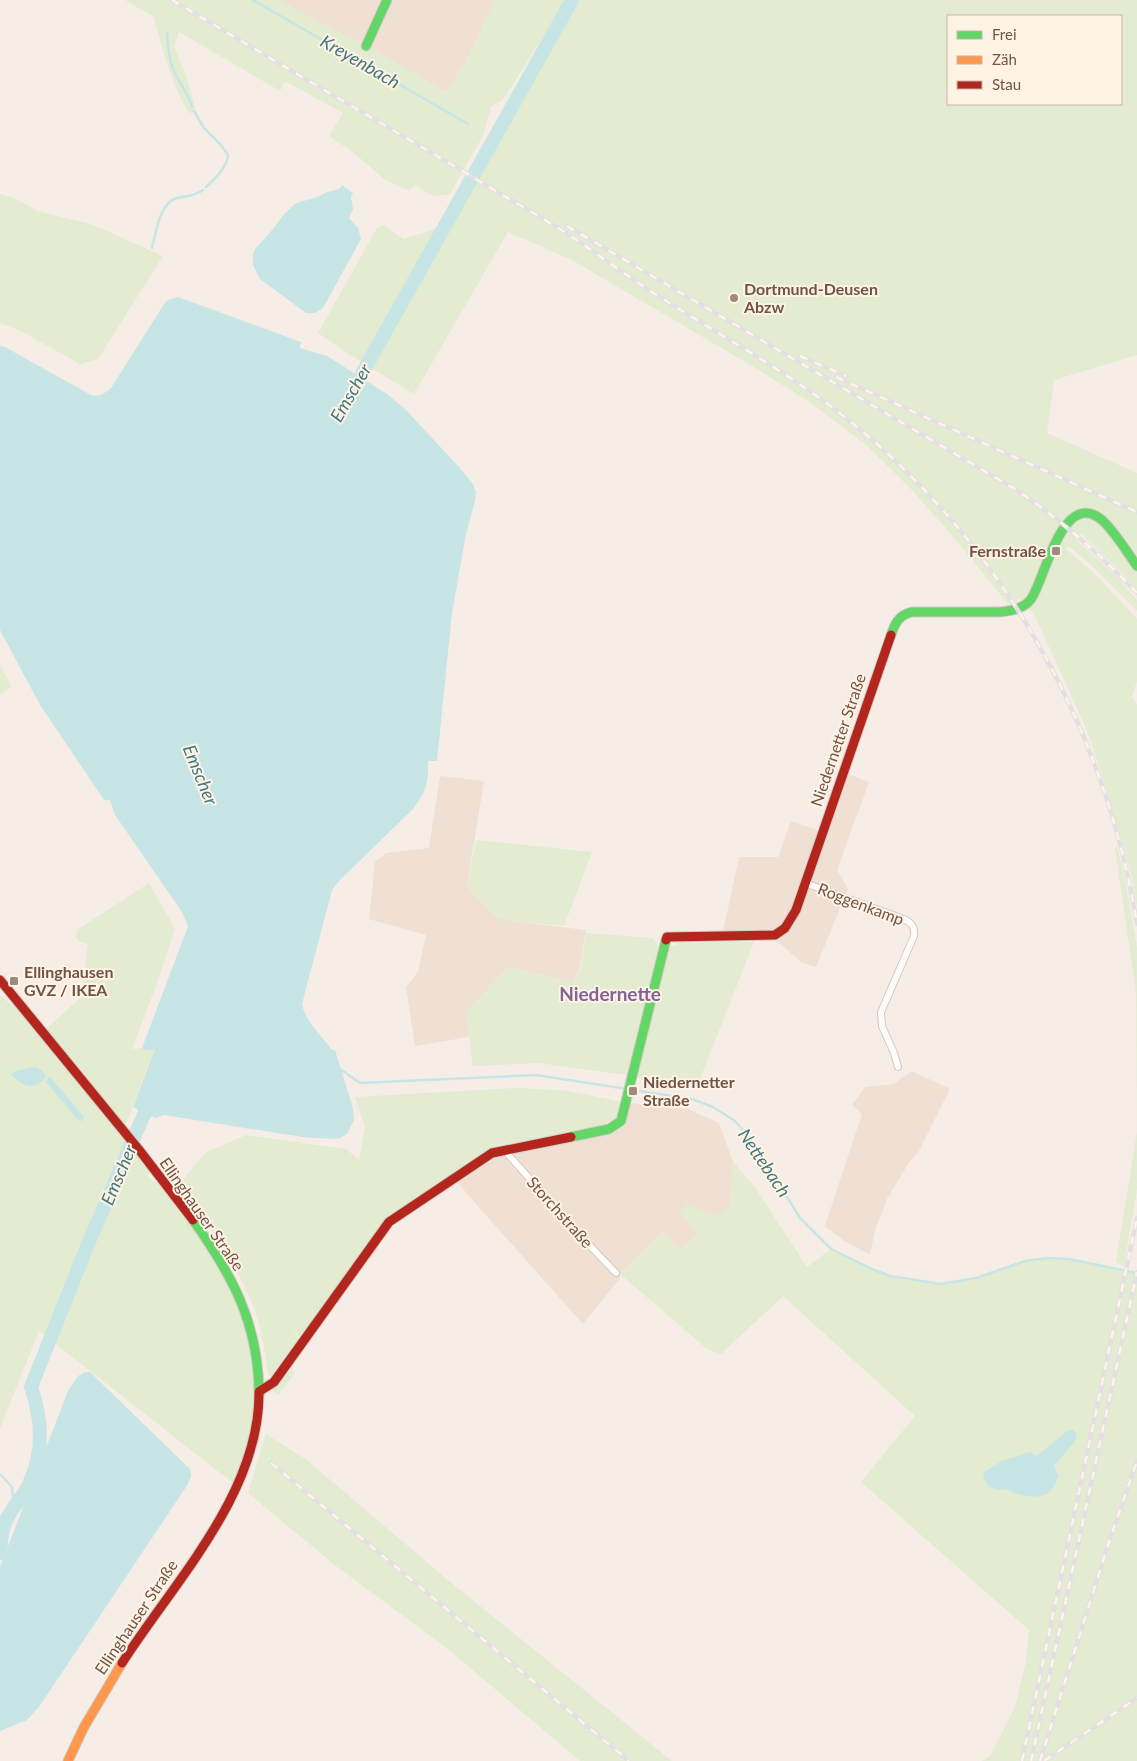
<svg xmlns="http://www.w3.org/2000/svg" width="1137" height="1761" font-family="Lato,sans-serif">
	<rect width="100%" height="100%" fill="#f6eee6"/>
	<g fill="#efe0d3">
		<path d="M 278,0 L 495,0 L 465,64 L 446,92 L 373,50 Z"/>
		<path d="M 843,772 L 869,782 L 837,870 L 848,889 L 816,967 L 802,963 L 776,940 L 775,935 L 722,936 L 739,857 L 778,857 L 791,821 L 823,832 Z"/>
		<path d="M 440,776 L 484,781 L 467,886 L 495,916 L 506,920 L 586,930 L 580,968 L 573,982 L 509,967 L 476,1001 L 466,1013 L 469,1037 L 415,1046 L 406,987 L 418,972 L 426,935 L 369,919 L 375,862 L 386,853 L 429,848 Z"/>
		<path d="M 912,1071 L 950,1089 L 919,1151 L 908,1164 L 887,1199 L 875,1230 L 870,1255 L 843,1240 L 825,1226 L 862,1114 L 852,1105 L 865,1087 L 893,1084 Z"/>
		<path d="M 629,1103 L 688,1109 L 719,1123 L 733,1162 L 730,1208 L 715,1216 L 680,1212 L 698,1234 L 680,1250 L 663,1232 L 620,1274 L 620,1278 L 583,1324 L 474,1202 L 454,1178 L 483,1158 Z"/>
	</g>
	<g fill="#e3ebd1" fill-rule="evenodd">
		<path d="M 125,0 L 278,0 L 373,50 L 446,92 L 465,64 L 495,0 L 567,0 L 502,101 L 491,106 L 483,136 L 450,194 L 433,196 L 414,185 L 409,191 L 384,179 L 353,152 L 329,136 L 343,113 L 285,81 L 280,91 L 179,32 L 174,47 L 187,78 L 196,112 L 189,113 C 171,83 163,51 154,17 Z"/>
		<path d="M 578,0 L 1137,0 L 1137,355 L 1054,380 L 1047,433 L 1137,473 L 1137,590 L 1115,566 L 1081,534 L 1075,539 L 1117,576 L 1137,600 L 1137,611 L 1093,567 L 1069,546 L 1066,549 L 1093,572 L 1137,619 L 1137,681 L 1132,697 L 1137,705 L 1137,908 L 1131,874 L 1108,795 L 1088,733 L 1034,614 L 1020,599 L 1008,604 L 951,534 L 910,488 L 866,445 L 811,403 L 752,366 L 572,260 L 508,232 L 414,394 L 352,356 L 318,333 L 377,228 L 383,225 L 404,239 L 447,225 L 504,132 ZM 948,16 L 1121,16 L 1121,104 L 948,104 Z"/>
		<path d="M 0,194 L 14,198 L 40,212 L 91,224 L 163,256 L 98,359 L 80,364 L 21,331 L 0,323 Z"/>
		<path d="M 0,665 L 12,687 L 0,694 Z"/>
		<path d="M 476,840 L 592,852 L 564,926 L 506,920 L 495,916 L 467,886 Z"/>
		<path d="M 1117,846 L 1125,878 L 1137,947 L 1137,1189 L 1124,1266 L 1116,1262 L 1137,1131 L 1136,993 L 1115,848 Z"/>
		<path d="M 149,883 L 175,929 L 156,986 L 132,1049 L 142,1048 L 146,1051 L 155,1048 L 121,1137 L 150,1164 L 148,1177 L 173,1194 L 231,1280 L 256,1351 L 256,1426 L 237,1486 L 39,1331 L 0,1428 L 0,995 L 43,1032 L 81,997 L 88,944 L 80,942 L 76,937 L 77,930 Z"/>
		<path d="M 586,933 L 653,938 L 659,946 L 675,946 L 680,942 L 754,942 L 696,1089 L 626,1075 L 538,1063 L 473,1066 L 466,1013 L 476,1001 L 509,967 L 573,982 L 581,968 Z"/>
		<path d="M 516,1088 L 563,1090 L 623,1102 L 625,1109 L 609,1129 L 504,1150 L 400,1214 L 304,1342 L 291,1328 L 300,1340 L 273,1377 L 268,1375 C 265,1353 262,1331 255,1311 C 238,1264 208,1225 178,1186 L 206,1152 L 246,1135 L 346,1149 L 359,1160 L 365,1128 L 355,1097 Z"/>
		<path d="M 733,1162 L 754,1186 L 807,1267 L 831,1249 C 879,1274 923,1292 977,1278 C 1001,1271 1022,1259 1047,1258 C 1077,1256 1108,1267 1137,1273 L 1137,1761 L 982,1761 L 990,1756 L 1015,1707 L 1026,1661 L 1029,1630 L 861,1482 L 915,1416 L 783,1296 L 721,1354 L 707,1349 L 620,1274 L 663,1232 L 680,1249 L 698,1234 L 680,1212 L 688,1204 L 715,1216 L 730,1208 Z"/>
		<path d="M 291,1370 L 295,1373 L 278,1395 L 272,1390 Z"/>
		<path d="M 266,1434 L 307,1460 L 443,1576 L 672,1761 L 580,1761 L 449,1650 L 336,1566 L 248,1493 Z"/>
	</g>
	<g fill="#c8e5e5">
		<path d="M 342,185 L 353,193 L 351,197 L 353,209 L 349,218 L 358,228 L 361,239 L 323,308 L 315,313 L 306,313 L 260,279 L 253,265 L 253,254 L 256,248 L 273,229 L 284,214 L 296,203 L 318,197 L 327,192 L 339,189 Z"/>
		<path d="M 178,297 L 301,342 L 300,348 L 327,356 L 387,394 L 406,410 L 459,467 L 473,484 L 476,492 L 475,501 L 466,534 L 452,613 L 437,761 L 428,761 C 429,783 426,791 413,809 L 339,881 L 332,890 L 302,1004 C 305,1021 322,1036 332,1050 L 335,1050 L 353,1108 L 354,1120 L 347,1134 L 341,1138 L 333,1139 L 302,1137 L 164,1115 L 155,1118 L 133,1107 L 155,1049 L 146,1051 L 142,1048 L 188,926 L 182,912 L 115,815 L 110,800 L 104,800 L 40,705 L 0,630 L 0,346 L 5,347 L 91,395 C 100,397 105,393 111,388 L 164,304 L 168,300 Z"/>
		<path d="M 36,1067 L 43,1071 L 46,1077 C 34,1092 21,1086 11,1074 C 15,1070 30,1068 36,1067 Z"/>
		<path d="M 50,1077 L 84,1117 L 83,1121 L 78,1120 L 46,1082 L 48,1078 Z"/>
		<path d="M 85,1372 L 90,1372 L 190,1469 L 191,1476 L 188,1484 L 39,1707 L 27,1720 L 0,1731 L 0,1567 L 68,1391 L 78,1376 Z"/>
		<path d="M 1073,1430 L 1077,1434 L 1075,1441 L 1054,1466 L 1059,1476 C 1056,1481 1054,1487 1050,1491 C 1042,1501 1016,1496 1007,1489 L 999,1490 L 989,1487 L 983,1477 L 984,1472 L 1002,1461 L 1030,1452 L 1037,1456 L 1067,1431 Z"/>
	</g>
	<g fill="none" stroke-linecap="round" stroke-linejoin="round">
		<g stroke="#c8e5e5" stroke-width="2.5">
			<path d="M 253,0 L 468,124"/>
			<path d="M 167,33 C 168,47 169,63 176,75 C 181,86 189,95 192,107"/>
			<path d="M 194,111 L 204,128 L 221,145 L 228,155 C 227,168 214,179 206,187"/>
			<path d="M 152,248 C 156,233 159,203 177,198 C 187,196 195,196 203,190"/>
			<path d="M 340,1069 L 360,1083 L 536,1075 L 692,1099 L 713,1107 L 735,1121 L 753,1142 L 800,1218 L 831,1249 L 872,1269 L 890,1276 L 941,1284 L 976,1278 L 1025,1261 L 1047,1258 L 1069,1259 L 1137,1273"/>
			<path d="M 0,1474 L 12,1487 L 14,1508"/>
		</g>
		<g stroke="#c8e5e5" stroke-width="14">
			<path d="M 351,393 L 572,0"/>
			<path d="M 0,1553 C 1,1543 1,1533 5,1523 C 10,1509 23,1498 29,1484 C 44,1453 42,1419 31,1387 L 88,1244 L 152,1096"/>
		</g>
		<g stroke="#d4c9c1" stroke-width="8">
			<g id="street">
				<path d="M 805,883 L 904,919 C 912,923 915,927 914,936 L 881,1012 L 882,1026 L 894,1053 L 898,1067"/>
				<path d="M 504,1150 L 593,1249 L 616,1273"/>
			</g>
		</g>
		<g stroke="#d6cbc3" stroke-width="11">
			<g id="fast">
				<path d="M 366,46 L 387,0"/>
				<path d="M 891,635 C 895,623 899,615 912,612 L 1000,612 C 1011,611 1024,609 1031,599 C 1045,580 1062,487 1102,520 C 1116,533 1126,551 1137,566"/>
				<path d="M 571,1137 L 609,1129 L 621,1121 L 666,940"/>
				<path d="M 193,1220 C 232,1275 258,1322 259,1392"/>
			</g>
		</g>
		<g stroke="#d6cbc3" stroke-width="11">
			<path id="slow" d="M 68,1761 L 84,1727 L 122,1663"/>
		</g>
		<g stroke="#d6cbc3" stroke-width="11">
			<g id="jam">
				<path d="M 666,940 L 667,937 L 775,935 L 785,928 L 796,910 L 891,635"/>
				<path d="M 0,980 L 140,1151 L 193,1220"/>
				<path d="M 260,1391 L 274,1382 L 389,1222 L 492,1153 L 571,1137"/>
				<path d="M 122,1663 C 174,1582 260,1493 259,1392"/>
			</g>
		</g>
		<use href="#street" stroke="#fefcfb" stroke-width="6"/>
		<use href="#fast" stroke="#63d668" stroke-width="9"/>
		<use href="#slow" stroke="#ff974d" stroke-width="9"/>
		<use href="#jam" stroke="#b3261e" stroke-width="9"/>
		<g stroke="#e3e0e3" stroke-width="4.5">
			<g id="rail">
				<path d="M 172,0 C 268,57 365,114 461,170 C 495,191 529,210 563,231 C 592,250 620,271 649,290 C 712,331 778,366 837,411 C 999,536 1104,723 1137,924"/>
				<path d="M 567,226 L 1015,489 C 1060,519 1100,554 1137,593"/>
				<path d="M 800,356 L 846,376"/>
				<path d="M 836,377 L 1137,512"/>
				<path d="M 271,1463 L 629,1761"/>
				<path d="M 1022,1761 L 1137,1218"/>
				<path d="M 1031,1761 L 1137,1272"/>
				<path d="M 1040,1761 L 1109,1542 L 1137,1461"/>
				<path d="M 1044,1761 L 1137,1698"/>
			</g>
		</g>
		<use href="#rail" stroke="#fff3e6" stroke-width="2.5" stroke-dasharray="8" stroke-linecap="butt"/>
	</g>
	<g fill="#a08a7f" stroke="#fff3e6" stroke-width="2">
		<circle cx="734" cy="298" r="5"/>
		<rect x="1051" y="546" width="10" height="10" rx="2.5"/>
		<rect x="9" y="976" width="10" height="10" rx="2.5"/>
		<rect x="628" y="1086" width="10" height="10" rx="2.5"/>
	</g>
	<g text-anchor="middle" stroke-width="4" stroke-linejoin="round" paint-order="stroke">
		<g font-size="16" font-weight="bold" fill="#725447" stroke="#fff3e6" text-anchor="start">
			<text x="744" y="295">Dortmund-Deusen<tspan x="744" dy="18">Abzw</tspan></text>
			<text x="1046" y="557" text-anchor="end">Fernstraße</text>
			<text x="24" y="978">Ellinghausen<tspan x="24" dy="18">GVZ / IKEA</tspan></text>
			<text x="643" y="1088">Niedernetter<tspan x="643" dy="18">Straße</tspan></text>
		</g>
		<g font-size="16" fill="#725447" stroke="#fff3e6">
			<text transform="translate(838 740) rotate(-71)" y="6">Niedernetter Straße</text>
			<text transform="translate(861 904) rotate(21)" y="6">Roggenkamp</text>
			<text transform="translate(560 1212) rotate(48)" y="6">Storchstraße</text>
			<text transform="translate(202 1214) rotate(55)" y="6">Ellinghauser Straße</text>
			<text transform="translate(136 1617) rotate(-56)" y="6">Ellinghauser Straße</text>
		</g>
		<g font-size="18" font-style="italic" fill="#3f787f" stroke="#fff3e6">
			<text transform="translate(360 62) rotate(30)" y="6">Kreyenbach</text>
			<text transform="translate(351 393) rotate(-60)" y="6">Emscher</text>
			<text transform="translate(200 775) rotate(68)" y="6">Emscher</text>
			<text transform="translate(764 1163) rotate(56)" y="6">Nettebach</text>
			<text transform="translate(119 1175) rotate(-67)" y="6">Emscher</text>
		</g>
		<g font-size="19" font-weight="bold" fill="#816396" stroke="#fff3e6">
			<text x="610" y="1001">Niedernette</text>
		</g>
	</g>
	<rect x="947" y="15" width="175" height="90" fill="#fff3e6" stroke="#c7b3a6"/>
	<rect x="957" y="31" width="25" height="8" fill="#63d668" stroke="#c7b3a6"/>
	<text x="992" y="40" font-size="15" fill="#725447">Frei</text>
	<rect x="957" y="56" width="25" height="8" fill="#ff974d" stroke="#c7b3a6"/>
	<text x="992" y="65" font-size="15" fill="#725447">Zäh</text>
	<rect x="957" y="81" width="25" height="8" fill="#b3261e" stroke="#c7b3a6"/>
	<text x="992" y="90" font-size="15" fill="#725447">Stau</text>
</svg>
